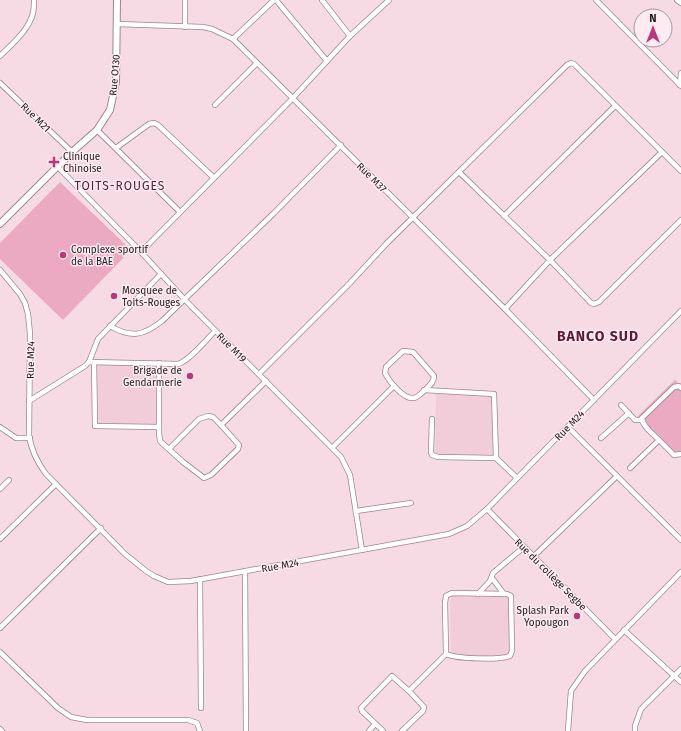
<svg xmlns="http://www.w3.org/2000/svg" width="681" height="731" font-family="'Fira Sans',sans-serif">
	<rect width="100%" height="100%" fill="#f6dbe4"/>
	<g fill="#f1cdda">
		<path d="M 97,364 L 158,365 L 159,425 L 99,423 Z"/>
		<path d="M 436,394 L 494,395 L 494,456 L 435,455 Z"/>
		<path d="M 452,596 L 510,596 L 510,653 L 507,656 L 457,656 L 452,654 L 451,652 L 450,602 Z"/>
	</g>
	<g fill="#ebaac2">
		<path d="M 60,182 L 131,250 L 63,320 L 0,259 L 0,243 Z"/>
		<path d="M 675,380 L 681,386 L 681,451 L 674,457 L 636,418 Z"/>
	</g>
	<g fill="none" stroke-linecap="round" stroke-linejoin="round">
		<g stroke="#9e858e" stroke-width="6">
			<g id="street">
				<path d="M 185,0 L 185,27"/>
				<path d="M 276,0 L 327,61"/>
				<path d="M 322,0 L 350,36"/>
				<path d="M 596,0 L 681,86"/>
				<path d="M 677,0 L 681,3"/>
				<path d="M 117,24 L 203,27 L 212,29 L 233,39 L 505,309 L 594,400"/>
				<path d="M 233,39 L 274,0"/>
				<path d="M 0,56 C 12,44 29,30 33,13 C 34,9 34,4 34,0"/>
				<path d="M 0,83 L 72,152"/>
				<path d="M 680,85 L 681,73"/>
				<path d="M 215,105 L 257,63"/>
				<path d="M 97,130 L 180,212"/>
				<path d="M 116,148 L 149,124 L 154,123 L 158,125 L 214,178"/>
				<path d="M 58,167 L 141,252 L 185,300 L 341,457 L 350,475 L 362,550"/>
				<path d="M 459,172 L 550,260 L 591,303 L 594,304 L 599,302 L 681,220"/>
				<path d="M 504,216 L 615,106"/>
				<path d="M 141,252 L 292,99 L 350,36 L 389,0"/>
				<path d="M 0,270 L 20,294 L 25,303 L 28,314 L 30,334 L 29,435 C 31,450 37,462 46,474 L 125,554 L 146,571 L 154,576 L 168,582 L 191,581 L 449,534 L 467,526 L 487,509 L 681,311"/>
				<path d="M 505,309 L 550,260 L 662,152"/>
				<path d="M 110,326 C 131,338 143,336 162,321 L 274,213 L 341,145"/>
				<path d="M 403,351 L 413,352 L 434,376 C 434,382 430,385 426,389 C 422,392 418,398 413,398 C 403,399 389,381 385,373 L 386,367 Z"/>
				<path d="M 89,362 L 178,364 C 190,360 206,340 215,331"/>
				<path d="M 94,362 L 95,426 L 159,427"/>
				<path d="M 159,363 L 159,433 L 160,441 L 162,443 L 183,462 L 204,478 L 211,475 L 238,449 L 239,445 L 221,425 L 213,417 L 208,416 L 199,419 L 169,449"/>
				<path d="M 259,374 L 350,283 L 387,243 L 567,65 L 571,63 L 574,64 L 681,171"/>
				<path d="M 424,390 L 494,394 L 496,458 L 517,478"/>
				<path d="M 29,401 L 85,366 L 89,362 L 98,339 L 161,274"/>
				<path d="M 621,405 L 635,420 L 641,420"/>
				<path d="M 432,419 L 431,452 L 432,455 L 438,457 L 496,458"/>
				<path d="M 221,425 L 266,381"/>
				<path d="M 0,427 L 16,438 L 30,438"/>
				<path d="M 568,427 L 681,540"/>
				<path d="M 601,438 L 629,413"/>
				<path d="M 659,440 C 653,434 642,426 642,418 L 674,387 L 679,386 L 681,388"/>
				<path d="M 333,447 L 394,386"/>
				<path d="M 630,468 L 659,440 L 674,455 L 681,454"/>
				<path d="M 0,489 L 9,480"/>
				<path d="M 487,509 L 615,639"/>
				<path d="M 356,511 L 411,503"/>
				<path d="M 0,539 L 56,484"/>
				<path d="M 534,556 L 617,476"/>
				<path d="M 245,571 L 246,731"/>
				<path d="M 492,578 L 504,594"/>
				<path d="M 200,579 L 201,708"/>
				<path d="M 478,594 L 490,581 L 493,573 L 524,547"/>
				<path d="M 0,628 L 101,528"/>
				<path d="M 624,630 L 681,682"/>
				<path d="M 0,652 L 58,708 L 71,717 L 87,720 L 188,720 L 197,723 L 200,731"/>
				<path d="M 409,691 L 446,654 L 445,603 L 446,596 L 452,593 L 507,594 L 511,596 L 512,651 L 510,656 C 499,660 457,659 446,654"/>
				<path d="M 0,729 L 2,731"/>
				<path d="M 369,731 L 375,724"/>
				<path d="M 383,731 L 362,711 L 361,708 L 392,676 L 409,691 L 424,707 L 423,711 L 402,731"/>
				<path d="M 568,731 L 571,691 L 585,671 L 681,572"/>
				<path d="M 635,731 L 635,726 L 641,709 L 681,669"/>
			</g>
		</g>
		<g stroke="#9e858e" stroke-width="8">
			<path id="secondary" d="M 0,224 L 72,152 L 97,130 L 110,110 L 116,82 L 117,0"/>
		</g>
		<use href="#street" stroke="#fff" stroke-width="4.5"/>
		<use href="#secondary" stroke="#fff" stroke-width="6"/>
	</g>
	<g fill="#bd3778" stroke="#fcebf1" stroke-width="1.5">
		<path d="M52 156h4v4h4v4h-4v4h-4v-4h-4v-4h4z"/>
		<circle cx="63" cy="255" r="4"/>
		<circle cx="114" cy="296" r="4"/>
		<circle cx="190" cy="376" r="4"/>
		<circle cx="577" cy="616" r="4"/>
	</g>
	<g text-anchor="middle" stroke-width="3" stroke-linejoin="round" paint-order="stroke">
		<g font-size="10" fill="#231a1d" stroke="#fcebf1">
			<text transform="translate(114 75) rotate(-85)" y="4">Rue O130</text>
			<text transform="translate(36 117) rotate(44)" y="4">Rue M21</text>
			<text transform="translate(372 177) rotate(45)" y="4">Rue M37</text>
			<text transform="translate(232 347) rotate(45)" y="4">Rue M19</text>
			<text transform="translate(30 360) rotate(-89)" y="4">Rue M24</text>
			<text transform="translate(569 425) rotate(-46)" y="4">Rue M24</text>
			<text transform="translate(280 565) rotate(-10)" y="4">Rue M24</text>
			<text transform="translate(551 574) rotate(45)" y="4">Rue du collège Segbe</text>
		</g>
		<g font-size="10" fill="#231a1d" stroke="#fcebf1" text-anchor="start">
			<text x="63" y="160">Clinique<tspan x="63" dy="12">Chinoise</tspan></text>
			<text x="71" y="253">Complexe sportif<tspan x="71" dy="12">de la BAE</tspan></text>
			<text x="122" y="294">Mosquee de<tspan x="122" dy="12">Toits-Rouges</tspan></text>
			<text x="182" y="374" text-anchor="end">Brigade de<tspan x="182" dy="12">Gendarmerie</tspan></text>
			<text x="569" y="614" text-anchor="end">Splash Park<tspan x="569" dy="12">Yopougon</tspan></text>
		</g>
		<g font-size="12" letter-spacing="1" fill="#5b1a38" stroke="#fcebf1">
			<text x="120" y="190">TOITS-ROUGES</text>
		</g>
		<g font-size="14" font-weight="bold" letter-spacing="1" fill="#5b1a38" stroke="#fcebf1">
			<text x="598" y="341">BANCO SUD</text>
		</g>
	</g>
	<g transform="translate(653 28)"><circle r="19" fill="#fcebf1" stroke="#a5979c"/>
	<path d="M0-3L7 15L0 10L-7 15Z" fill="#bd3778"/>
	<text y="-6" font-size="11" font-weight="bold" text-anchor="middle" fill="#231a1d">N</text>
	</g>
</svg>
